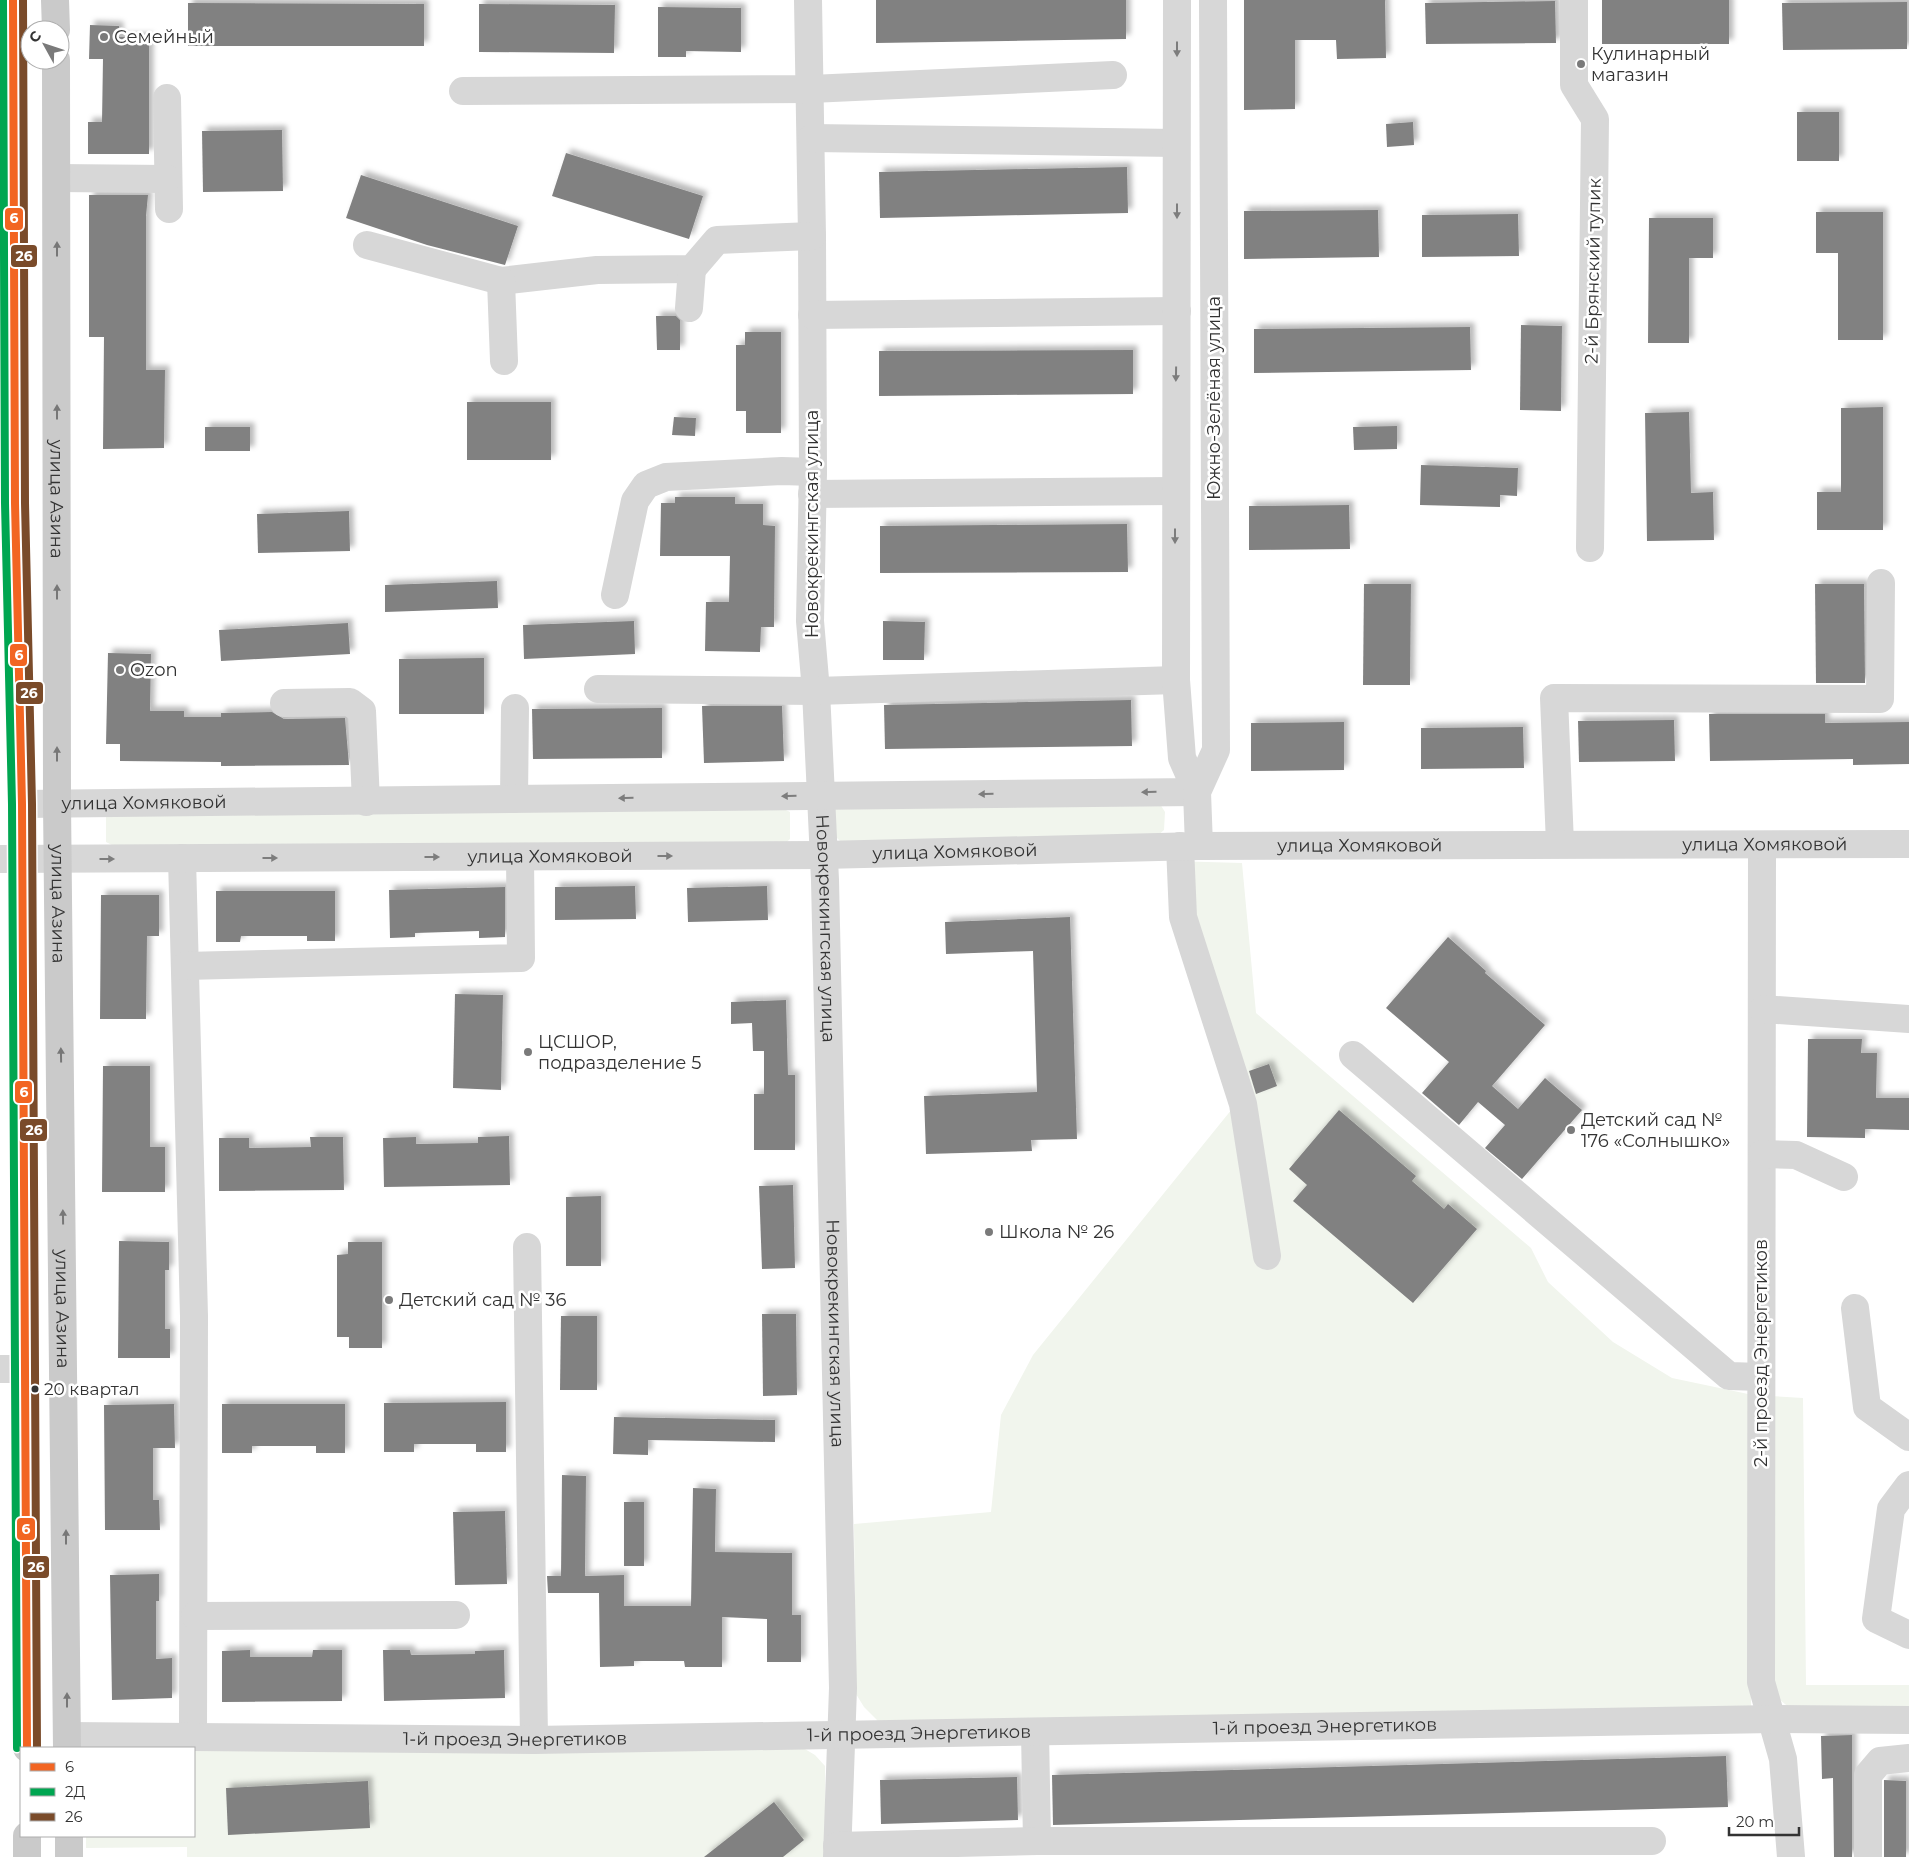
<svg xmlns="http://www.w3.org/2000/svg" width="1909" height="1857" font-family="Montserrat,sans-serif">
	<defs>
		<filter id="shadow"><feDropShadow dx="4.5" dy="-4.5" stdDeviation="2.5" flood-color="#0004"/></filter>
	</defs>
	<rect width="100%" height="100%" fill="#fff"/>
	<g fill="#f1f5ed">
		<path d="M 1160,804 L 1165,812 L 1164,830 L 1158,835 L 843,844 L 836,837 L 833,811 L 837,807 Z"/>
		<path d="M 782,808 L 790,812 L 790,839 L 781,847 L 116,847 L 106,842 L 106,816 Z"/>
		<path d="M 1171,861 L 1242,863 L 1256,1013 L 1531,1248 L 1548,1282 L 1613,1342 L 1672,1378 L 1748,1394 L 1751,1706 L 880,1723 L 864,1707 L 856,1694 L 854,1524 L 991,1512 L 1001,1415 L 1033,1355 L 1232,1109 Z"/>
		<path d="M 1770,1396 L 1803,1398 L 1806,1685 L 1909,1685 L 1909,1711 L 1792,1710 L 1779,1699 L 1772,1680 Z"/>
		<path d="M 798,1745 L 815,1755 L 825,1766 L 826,1857 L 187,1857 L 187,1847 L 86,1848 L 86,1836 L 194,1836 L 194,1748 Z"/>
	</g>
	<g fill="#818181" filter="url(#shadow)">
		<path d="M 876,0 L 1126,0 L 1126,39 L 876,43 Z"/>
		<path d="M 1244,0 L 1385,0 L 1386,58 L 1337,59 L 1336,40 L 1295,40 L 1295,109 L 1244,110 Z"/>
		<rect x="1602" y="0" width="127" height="44"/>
		<path d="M 1555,1 L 1556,43 L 1426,44 L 1425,3 Z"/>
		<path d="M 1907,2 L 1907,49 L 1783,50 L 1782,3 Z"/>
		<path d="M 188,3 L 424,4 L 424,46 L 188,46 Z"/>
		<path d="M 479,4 L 615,5 L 614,53 L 479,52 Z"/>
		<path d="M 658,7 L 741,8 L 741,52 L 686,51 L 686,57 L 658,57 Z"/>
		<path d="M 90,25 L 119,26 L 119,37 L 149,37 L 149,154 L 88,154 L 88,122 L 102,122 L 103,59 L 89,59 Z"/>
		<rect x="1797" y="112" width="42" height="49"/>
		<path d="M 1413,122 L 1414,145 L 1387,147 L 1386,124 Z"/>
		<path d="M 282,130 L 283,191 L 203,192 L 202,131 Z"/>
		<path d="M 566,153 L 703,196 L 689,239 L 552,196 Z"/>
		<path d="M 1127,167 L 1128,213 L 880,218 L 879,172 Z"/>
		<path d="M 361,175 L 518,226 L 505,265 L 427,245 L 346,218 Z"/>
		<path d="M 89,195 L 148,195 L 146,216 L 146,370 L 165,370 L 164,448 L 103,449 L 104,337 L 89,337 Z"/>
		<path d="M 1378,210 L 1379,257 L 1244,259 L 1244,211 Z"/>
		<path d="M 1816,212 L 1883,212 L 1883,340 L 1838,340 L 1838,253 L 1816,253 Z"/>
		<path d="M 1518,214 L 1519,256 L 1422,257 L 1422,215 Z"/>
		<path d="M 1649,218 L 1713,218 L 1713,258 L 1689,258 L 1689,343 L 1648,343 Z"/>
		<path d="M 656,316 L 676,316 L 680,320 L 680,350 L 657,350 Z"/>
		<path d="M 1521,325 L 1562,326 L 1561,411 L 1520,410 Z"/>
		<path d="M 1470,327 L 1471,370 L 1254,373 L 1254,329 Z"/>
		<path d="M 745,332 L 781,332 L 781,433 L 746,433 L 746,411 L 736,411 L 736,345 L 745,345 Z"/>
		<path d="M 1133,350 L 1133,394 L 879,396 L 879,351 Z"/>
		<rect x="467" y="402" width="84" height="58"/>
		<path d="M 1883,407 L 1883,530 L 1817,530 L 1817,492 L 1841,492 L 1841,408 Z"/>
		<path d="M 1689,412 L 1691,493 L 1713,492 L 1714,540 L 1647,541 L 1645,413 Z"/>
		<path d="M 674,417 L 696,418 L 695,436 L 672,435 Z"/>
		<path d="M 1397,426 L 1397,449 L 1354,450 L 1353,427 Z"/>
		<rect x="205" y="427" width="45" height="24"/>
		<path d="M 1421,465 L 1518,468 L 1517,496 L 1500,495 L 1500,507 L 1420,505 Z"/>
		<path d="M 675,497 L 735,497 L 735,504 L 763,504 L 763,525 L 775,526 L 774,627 L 761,627 L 760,652 L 705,651 L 706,602 L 729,602 L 730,556 L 660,556 L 661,503 L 675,503 Z"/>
		<path d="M 1349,505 L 1350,549 L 1249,550 L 1249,506 Z"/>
		<path d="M 349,511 L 350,551 L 258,553 L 257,514 Z"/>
		<path d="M 1127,524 L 1128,572 L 880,573 L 880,526 Z"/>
		<path d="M 497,581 L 498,608 L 385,612 L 385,585 Z"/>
		<path d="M 1364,584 L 1411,584 L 1410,685 L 1363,685 Z"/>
		<path d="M 1815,584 L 1864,584 L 1865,683 L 1816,683 Z"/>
		<path d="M 634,621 L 635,654 L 524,659 L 523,625 Z"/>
		<path d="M 883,621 L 925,622 L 924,660 L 883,660 Z"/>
		<path d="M 348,623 L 350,654 L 221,661 L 219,630 Z"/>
		<path d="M 108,653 L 151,654 L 150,711 L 184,711 L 184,717 L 221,717 L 221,713 L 272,712 L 284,719 L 345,718 L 349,765 L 221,766 L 221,762 L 120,761 L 120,744 L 106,744 Z"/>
		<path d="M 484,658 L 484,714 L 399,714 L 399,659 Z"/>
		<path d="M 1131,700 L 1132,746 L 885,749 L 884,705 Z"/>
		<path d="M 702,706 L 782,706 L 784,761 L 704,763 Z"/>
		<path d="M 662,708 L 662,758 L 533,759 L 532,709 Z"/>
		<path d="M 1709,714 L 1825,714 L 1825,723 L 1909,722 L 1909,764 L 1853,765 L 1853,759 L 1710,761 Z"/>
		<path d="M 1674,720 L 1675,761 L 1579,762 L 1578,721 Z"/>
		<path d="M 1344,722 L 1344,770 L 1251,771 L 1251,723 Z"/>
		<path d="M 1523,727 L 1524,768 L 1421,769 L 1421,728 Z"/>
		<path d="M 635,886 L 636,919 L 555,920 L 555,887 Z"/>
		<path d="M 767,886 L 768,920 L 688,922 L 687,888 Z"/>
		<path d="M 505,887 L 505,937 L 479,938 L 479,931 L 415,933 L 415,937 L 390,938 L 389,890 Z"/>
		<path d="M 216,891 L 335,891 L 335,941 L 307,941 L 307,936 L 241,936 L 240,942 L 216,942 Z"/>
		<path d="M 101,895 L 159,895 L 159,936 L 147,936 L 146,1019 L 100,1019 Z"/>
		<path d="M 1070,917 L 1077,1139 L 1031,1140 L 1032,1151 L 926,1154 L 924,1096 L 1037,1092 L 1033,951 L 946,954 L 945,922 Z"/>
		<path d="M 1448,937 L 1486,971 L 1485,973 L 1545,1025 L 1492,1086 L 1518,1109 L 1545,1078 L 1582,1110 L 1522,1179 L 1485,1148 L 1505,1125 L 1478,1102 L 1459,1125 L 1422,1093 L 1449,1062 L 1386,1008 Z"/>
		<path d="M 455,994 L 503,995 L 501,1090 L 453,1088 Z"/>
		<path d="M 786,1000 L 788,1075 L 795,1075 L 795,1150 L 754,1150 L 754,1094 L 764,1094 L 764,1051 L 753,1051 L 752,1023 L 731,1024 L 731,1002 Z"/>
		<path d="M 1808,1039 L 1862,1039 L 1861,1053 L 1877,1053 L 1876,1098 L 1909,1098 L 1909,1130 L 1865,1129 L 1865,1138 L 1807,1137 Z"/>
		<path d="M 1269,1064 L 1277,1086 L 1256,1094 L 1249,1071 Z"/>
		<path d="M 103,1066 L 150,1066 L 150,1147 L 165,1147 L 165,1192 L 102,1192 Z"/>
		<path d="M 1339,1110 L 1416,1176 L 1412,1181 L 1444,1209 L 1448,1204 L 1477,1229 L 1413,1303 L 1293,1201 L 1307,1185 L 1289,1169 Z"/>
		<path d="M 509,1136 L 510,1185 L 384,1187 L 383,1138 L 416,1137 L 416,1144 L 478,1143 L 478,1137 Z"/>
		<path d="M 310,1137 L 343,1137 L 344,1190 L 219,1191 L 219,1138 L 249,1138 L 249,1148 L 311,1147 Z"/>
		<path d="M 793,1185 L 795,1268 L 762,1269 L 759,1186 Z"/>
		<path d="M 601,1196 L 601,1266 L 566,1266 L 566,1197 Z"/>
		<path d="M 119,1241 L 169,1242 L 169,1270 L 165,1270 L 165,1329 L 170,1329 L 170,1358 L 118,1358 Z"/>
		<path d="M 348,1242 L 382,1242 L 382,1348 L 349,1348 L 349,1337 L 337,1337 L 337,1255 L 348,1254 Z"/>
		<path d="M 762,1314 L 796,1314 L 797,1395 L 763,1396 Z"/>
		<path d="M 561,1316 L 597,1316 L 597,1390 L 560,1390 Z"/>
		<path d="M 506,1402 L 506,1452 L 476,1452 L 476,1444 L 414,1444 L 414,1452 L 384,1452 L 384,1403 Z"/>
		<path d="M 174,1404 L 175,1448 L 153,1448 L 153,1500 L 159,1500 L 160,1530 L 105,1530 L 104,1405 Z"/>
		<path d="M 222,1404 L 345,1404 L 345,1453 L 316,1453 L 316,1446 L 252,1446 L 252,1453 L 222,1453 Z"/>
		<path d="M 614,1417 L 775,1420 L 775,1442 L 648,1440 L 648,1455 L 613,1454 Z"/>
		<path d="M 562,1475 L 586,1476 L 585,1576 L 624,1575 L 624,1606 L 691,1606 L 693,1488 L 716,1489 L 715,1552 L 792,1553 L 792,1615 L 801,1615 L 801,1662 L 767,1662 L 767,1619 L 722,1617 L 722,1667 L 685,1667 L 684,1661 L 634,1661 L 634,1666 L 600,1667 L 599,1593 L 548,1593 L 547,1576 L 561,1576 Z"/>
		<rect x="624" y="1502" width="20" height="64"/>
		<path d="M 505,1511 L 507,1584 L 455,1585 L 453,1512 Z"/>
		<path d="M 159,1574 L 159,1601 L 156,1601 L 156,1659 L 172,1658 L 172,1698 L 112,1700 L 110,1575 Z"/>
		<path d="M 250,1650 L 250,1657 L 312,1657 L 313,1650 L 342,1650 L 342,1701 L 222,1702 L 222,1651 Z"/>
		<path d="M 383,1650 L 410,1650 L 411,1655 L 475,1654 L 475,1651 L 504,1650 L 505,1698 L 384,1701 Z"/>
		<path d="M 1852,1735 L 1852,1857 L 1834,1857 L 1833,1778 L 1822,1779 L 1821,1736 Z"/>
		<path d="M 1726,1756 L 1728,1807 L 1053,1825 L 1052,1775 Z"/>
		<path d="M 1017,1777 L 1018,1820 L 881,1824 L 880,1780 Z"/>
		<path d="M 1884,1780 L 1906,1781 L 1906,1857 L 1884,1857 Z"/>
		<path d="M 368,1781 L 370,1828 L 228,1835 L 226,1788 Z"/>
		<path d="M 774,1802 L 804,1840 L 783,1857 L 704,1857 Z"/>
	</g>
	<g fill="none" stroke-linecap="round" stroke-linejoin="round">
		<g stroke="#d7d7d7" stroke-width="28">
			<path id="s1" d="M 808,0 L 812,236 L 813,472 L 810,621 L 816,691 L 825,880 L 843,1688 L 837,1857"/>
			<path d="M 1574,0 L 1574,85 L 1595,119 L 1590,548"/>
			<path d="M 463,91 L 811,89 L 1113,75"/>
			<path d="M 167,98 L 169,209"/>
			<path d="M 812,138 L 1176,143"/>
			<path d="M 57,178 L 167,179"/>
			<path d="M 367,245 L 501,281 L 597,270 L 692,269 L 717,240 L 812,236"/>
			<path d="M 501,281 L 504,361"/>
			<path d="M 689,308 L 692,269"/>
			<path d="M 812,315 L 1177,311"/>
			<path d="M 812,494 L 1175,491"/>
			<path d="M 615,595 L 635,501 L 646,485 L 666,477 L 782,471 L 813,472"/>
			<path d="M 598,689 L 816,691 L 1176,680"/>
			<path d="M 284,703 L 350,702 L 362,711 L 366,802"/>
			<path d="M 514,799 L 515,708"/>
			<path id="s2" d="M 22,804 L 1197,792 L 1182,758 L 1176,680 L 1177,0"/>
			<path d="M 1560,844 L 1554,698 L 1880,699 L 1881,583"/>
			<path d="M 1762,845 L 1761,1682 L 1783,1759 L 1791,1857"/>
			<path d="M 1180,846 L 1183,917 L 1243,1104 L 1267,1256"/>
			<path d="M 1199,846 L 1197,792 L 1216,750 L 1213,0"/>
			<path d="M 182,858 L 194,1316 L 193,1736"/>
			<path id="s3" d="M 0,859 L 823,855 L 1199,846 L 1909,844"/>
			<path d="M 185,966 L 521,958 L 520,857"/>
			<path d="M 1763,1009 L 1909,1019"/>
			<path d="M 1353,1055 L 1729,1376 L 1761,1377"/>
			<path d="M 1762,1154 L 1796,1155 L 1844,1177"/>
			<path d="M 527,1247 L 534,1740"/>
			<path d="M 1855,1308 L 1867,1407 L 1909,1437"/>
			<path d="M 0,1369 L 24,1369"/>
			<path d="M 1909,1485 L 1891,1509 L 1876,1619 L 1909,1635"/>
			<path d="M 195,1616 L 456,1615"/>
			<path d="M 1035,1732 L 1037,1841"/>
			<path id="s4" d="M 67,1736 L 534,1740 L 1773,1719 L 1909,1720"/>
			<path d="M 837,1846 L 1037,1841 L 1652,1841"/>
			<path d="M 1868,1857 L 1868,1775 L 1880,1761 L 1909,1758"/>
		</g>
		<g stroke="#cacaca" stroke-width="28">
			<path d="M 13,0 L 15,503 L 22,804 L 27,1748"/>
			<path d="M 55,0 L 56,30"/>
			<path id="s5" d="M 56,60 L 57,803 L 67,1748"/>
			<path d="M 27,1836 L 27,1857"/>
			<path d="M 69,1836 L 69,1857"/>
		</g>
		<g stroke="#fff" stroke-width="11">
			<path id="bus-1" d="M 13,0 L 15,503 L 22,804 L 27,1748"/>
		</g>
		<g stroke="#fff" stroke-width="11">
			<path id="bus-2" d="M 3,0 L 5,503 L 12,804 L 17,1748"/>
		</g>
		<g stroke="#fff" stroke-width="11">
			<path id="bus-3" d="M 23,0 L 25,503 L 32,804 L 37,1748"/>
		</g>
		<use href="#bus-1" stroke="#f26522" stroke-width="8"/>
		<use href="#bus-2" stroke="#00a651" stroke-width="8"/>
		<use href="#bus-3" stroke="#7a4b2a" stroke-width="8"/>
	</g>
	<defs><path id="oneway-solid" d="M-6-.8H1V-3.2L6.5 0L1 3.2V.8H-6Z" transform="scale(1.25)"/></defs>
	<g fill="#7d7d7d">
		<use href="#oneway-solid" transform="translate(1177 49) rotate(90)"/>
		<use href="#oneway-solid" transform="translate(1177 211) rotate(90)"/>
		<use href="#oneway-solid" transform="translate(1176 374) rotate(91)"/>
		<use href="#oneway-solid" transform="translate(1175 536) rotate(90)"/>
		<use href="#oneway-solid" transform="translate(1149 792) rotate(179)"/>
		<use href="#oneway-solid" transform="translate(986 794) rotate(179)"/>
		<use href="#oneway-solid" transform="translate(789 796) rotate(179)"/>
		<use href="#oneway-solid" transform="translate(626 798) rotate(179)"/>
		<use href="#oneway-solid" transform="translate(665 856)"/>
		<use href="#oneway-solid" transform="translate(432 857)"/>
		<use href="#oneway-solid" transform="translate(270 858)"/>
		<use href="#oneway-solid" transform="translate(107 859)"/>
	</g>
	<g fill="#777">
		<use href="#oneway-solid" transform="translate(57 249) rotate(-90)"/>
		<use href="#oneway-solid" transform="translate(57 412) rotate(-90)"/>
		<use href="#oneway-solid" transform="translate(57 592) rotate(-90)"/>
		<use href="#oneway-solid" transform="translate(57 754) rotate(-90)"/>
		<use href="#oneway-solid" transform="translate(61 1055) rotate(-91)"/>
		<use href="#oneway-solid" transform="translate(63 1217) rotate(-91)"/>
		<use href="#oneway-solid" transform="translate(66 1537) rotate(-90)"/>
		<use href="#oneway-solid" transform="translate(67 1700) rotate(-90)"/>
	</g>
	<g fill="#7a7a7a" stroke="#fff" stroke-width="2">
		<circle cx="104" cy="37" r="5"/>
		<circle cx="1581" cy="64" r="5"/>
		<circle cx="120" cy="670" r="5"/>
		<circle cx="528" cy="1052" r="5"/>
		<circle cx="1571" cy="1130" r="5"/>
		<circle cx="989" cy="1232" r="5"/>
		<circle cx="389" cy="1300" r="5"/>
	</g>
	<circle fill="#333" stroke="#fff" stroke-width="2" cx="35" cy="1389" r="4.5"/>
	<g text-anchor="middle" stroke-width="5" stroke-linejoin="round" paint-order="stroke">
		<g font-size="17" fill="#333" stroke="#fff" text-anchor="start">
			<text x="44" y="1395">20 квартал</text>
		</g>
		<g font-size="18" fill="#333" stroke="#fff" text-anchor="start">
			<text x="114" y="43">Семейный</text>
			<text x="1591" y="60">Кулинарный<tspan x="1591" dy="21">магазин</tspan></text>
			<text x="130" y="676">Ozon</text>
			<text x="538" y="1048">ЦСШОР,<tspan x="538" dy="21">подразделение 5</tspan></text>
			<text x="1581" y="1126">Детский сад №<tspan x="1581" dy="21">176 «Солнышко»</tspan></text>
			<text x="999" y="1238">Школа № 26</text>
			<text x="399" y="1306">Детский сад № 36</text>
		</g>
		<g font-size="18" fill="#333" stroke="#fff">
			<text transform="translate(1593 271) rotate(-89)" y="6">2-й Брянский тупик</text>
			<text transform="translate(1214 398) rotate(-90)" y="6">Южно-Зелёная улица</text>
			<text dy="6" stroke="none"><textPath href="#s5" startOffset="439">улица Азина</textPath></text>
			<text transform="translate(812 524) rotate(-90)" y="6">Новокрекингская улица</text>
			<text dy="6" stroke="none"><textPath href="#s2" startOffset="122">улица Хомяковой</textPath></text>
			<text dy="6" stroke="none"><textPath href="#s3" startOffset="1765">улица Хомяковой</textPath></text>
			<text dy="6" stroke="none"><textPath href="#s3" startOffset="1360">улица Хомяковой</textPath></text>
			<text dy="6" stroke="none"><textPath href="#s3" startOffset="955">улица Хомяковой</textPath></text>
			<text dy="6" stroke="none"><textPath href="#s3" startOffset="550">улица Хомяковой</textPath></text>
			<text dy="6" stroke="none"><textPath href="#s5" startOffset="844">улица Азина</textPath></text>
			<text dy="6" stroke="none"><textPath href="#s1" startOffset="929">Новокрекингская улица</textPath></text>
			<text dy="6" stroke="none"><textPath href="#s5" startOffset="1249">улица Азина</textPath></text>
			<text dy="6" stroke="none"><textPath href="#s1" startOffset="1334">Новокрекингская улица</textPath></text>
			<text transform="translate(1761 1353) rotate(-90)" y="6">2-й проезд Энергетиков</text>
			<text dy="6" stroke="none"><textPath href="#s4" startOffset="1258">1-й проезд Энергетиков</textPath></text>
			<text dy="6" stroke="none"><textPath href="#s4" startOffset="852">1-й проезд Энергетиков</textPath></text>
			<text dy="6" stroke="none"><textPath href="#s4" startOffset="448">1-й проезд Энергетиков</textPath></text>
		</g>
	</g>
	<g stroke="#fff" stroke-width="2">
		<rect x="4" y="207" width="20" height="24" rx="5" fill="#f26522"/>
		<rect x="10" y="244" width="28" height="24" rx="5" fill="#7a4b2a"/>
		<rect x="9" y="643" width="19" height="24" rx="5" fill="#f26522"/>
		<rect x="15" y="681" width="29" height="24" rx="5" fill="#7a4b2a"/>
		<rect x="14" y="1080" width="19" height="24" rx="5" fill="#f26522"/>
		<rect x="19" y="1118" width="29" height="24" rx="5" fill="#7a4b2a"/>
		<rect x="16" y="1517" width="20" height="24" rx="5" fill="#f26522"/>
		<rect x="22" y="1555" width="28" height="24" rx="5" fill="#7a4b2a"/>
	</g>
	<g font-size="14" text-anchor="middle" font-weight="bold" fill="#fff">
		<text x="14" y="223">6</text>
		<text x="24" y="261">26</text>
		<text x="19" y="660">6</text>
		<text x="29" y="698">26</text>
		<text x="24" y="1097">6</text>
		<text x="34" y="1135">26</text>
		<text x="26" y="1534">6</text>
		<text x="36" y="1572">26</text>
	</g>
	<rect x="20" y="1747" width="175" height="90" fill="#ffffff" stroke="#adadad"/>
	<rect x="30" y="1763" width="25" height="8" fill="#f26522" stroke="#adadad"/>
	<text x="65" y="1772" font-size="15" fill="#333333">6</text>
	<rect x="30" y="1788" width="25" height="8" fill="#00a651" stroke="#adadad"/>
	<text x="65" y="1797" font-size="15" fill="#333333">2Д</text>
	<rect x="30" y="1813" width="25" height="8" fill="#7a4b2a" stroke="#adadad"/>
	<text x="65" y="1822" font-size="15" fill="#333333">26</text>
	<g transform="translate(45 45) rotate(310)"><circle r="24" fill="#ffffff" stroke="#adadad"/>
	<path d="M0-4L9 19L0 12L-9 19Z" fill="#7a7a7a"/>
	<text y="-8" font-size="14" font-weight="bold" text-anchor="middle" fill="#333333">С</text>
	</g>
	<path d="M1729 1827v8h70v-8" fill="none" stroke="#333333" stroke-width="2.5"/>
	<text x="1736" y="1827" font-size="15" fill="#333333" stroke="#ffffff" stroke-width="4" paint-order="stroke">20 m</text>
</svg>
